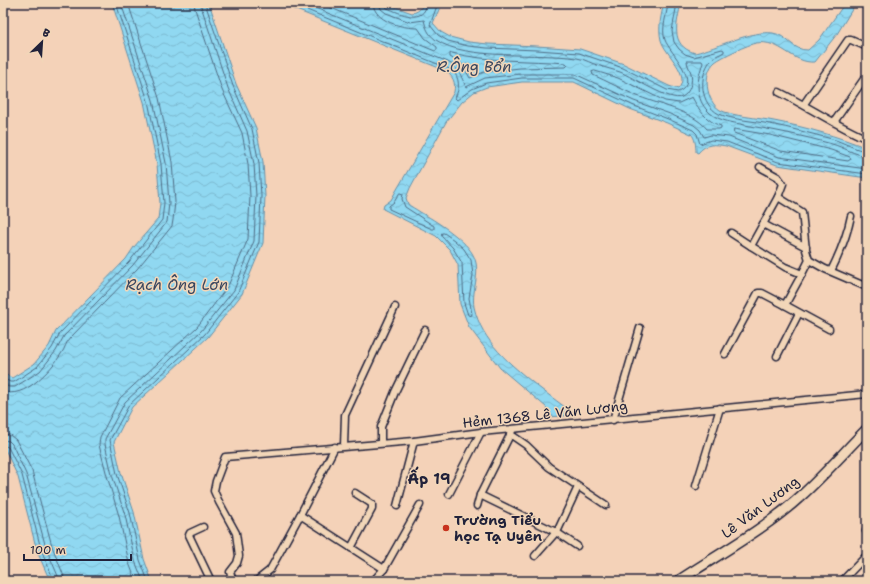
<svg xmlns="http://www.w3.org/2000/svg" width="870" height="584" font-family="'Shantell Sans',sans-serif">
	<defs>
		<pattern id="water-waves" width="16" height="10" patternUnits="userSpaceOnUse"><rect width="16" height="10" fill="#90d8f1"/><path d="M0 5q4-4 8 0t8 0" fill="none" stroke="#7cb9d0"/></pattern>
	</defs>
	<rect width="100%" height="100%" fill="#f4d2b8"/>
	<filter id="ink" filterUnits="userSpaceOnUse"><feTurbulence type="fractalNoise" baseFrequency=".025" numOctaves="2"/><feDisplacementMap in="SourceGraphic" scale="8" xChannelSelector="R" yChannelSelector="G"/><feConvolveMatrix kernelMatrix="1 2 1 2 8 2 1 2 1" color-interpolation-filters="sRGB"/></filter>
	<g filter="url(#ink)">
		<g fill="url(#water-waves)" stroke="#648fa8">
			<path d="M 112,3 L 209,3 L 236,84 L 256,128 L 263,162 L 265,196 L 263,243 L 242,294 L 208,337 L 132,407 L 114,442 L 121,473 L 134,512 L 144,559 L 152,581 L 50,581 L 37,551 L 18,477 L 3,445 L 3,373 L 12,378 L 34,364 L 49,346 L 56,331 L 126,259 L 134,247 L 158,219 L 160,203 L 157,164 L 144,102 Z"/>
			<path d="M 279,3 L 384,3 L 412,13 C 418,12 421,9 424,3 L 442,3 L 433,23 L 441,32 L 450,37 L 469,42 L 488,44 L 537,46 L 580,49 L 624,64 L 669,86 L 678,89 C 692,74 665,55 661,40 C 658,28 661,15 664,3 L 681,3 C 677,23 669,45 695,53 C 717,48 751,30 773,33 C 787,35 793,51 808,50 L 819,40 L 845,3 L 856,3 L 837,34 L 815,62 C 792,64 781,39 756,43 C 749,44 721,57 715,62 C 702,73 706,101 720,110 C 731,116 760,118 774,121 C 805,127 837,136 867,148 L 867,178 L 777,165 L 726,146 C 715,144 706,143 698,153 L 696,152 C 696,146 695,137 691,134 L 667,123 L 630,109 L 574,82 L 522,82 L 487,87 L 474,92 L 462,102 L 446,122 L 410,188 L 406,198 L 408,204 C 411,207 416,209 420,212 C 435,220 464,239 472,253 C 483,271 471,288 474,307 C 482,342 510,364 537,386 C 550,396 562,405 576,415 L 548,417 L 549,413 L 546,407 L 500,368 L 469,327 L 460,304 L 458,265 L 450,250 L 436,236 L 383,209 L 384,205 L 391,200 L 396,191 L 454,92 C 456,82 453,76 444,70 Z"/>
		</g>
		<g fill="none" stroke-linecap="round" stroke-linejoin="round">
			<g stroke="#4e6b84" stroke-width="1">
				<path d="M 290,3 L 452,70 C 460,78 460,88 455,98 L 457,100 L 472,89 L 486,83 L 522,78 L 574,78 L 632,105 L 668,119 L 693,130 L 697,134 L 700,144 L 711,140 L 727,142 L 778,162 L 867,174"/>
				<path d="M 303,3 L 448,62 C 461,70 460,75 466,87 L 485,78 L 521,74 L 575,74 L 634,101 L 670,114 L 694,125 L 700,130 L 704,137 L 711,135 L 729,137 L 779,157 L 867,169"/>
				<path d="M 319,3 L 435,51 L 437,50 L 437,47 L 425,38 L 418,28 C 403,28 374,22 373,3"/>
				<path d="M 379,3 L 381,9 L 386,13 L 410,22 L 424,20 C 426,28 428,34 436,40 C 467,61 538,52 577,58 C 585,59 592,64 600,66 C 606,68 614,70 620,72 C 633,77 670,102 682,97 C 690,93 693,81 691,73 C 690,69 687,65 687,61 L 702,61 L 703,63 C 697,78 695,96 706,109 C 716,121 731,122 745,125 C 774,130 804,136 832,144 C 843,147 855,155 867,156"/>
				<path d="M 384,3 L 387,8 C 400,13 424,26 427,3"/>
				<path d="M 438,3 L 430,25 L 438,35 L 448,41 L 468,46 L 487,48 L 537,50 L 579,53 L 623,68 L 667,90 L 678,92 C 702,82 670,53 665,40 C 661,28 667,15 668,3"/>
				<path d="M 677,3 L 672,31 L 674,42 L 679,49 L 685,54 L 694,57 L 722,49 L 724,50 L 724,52 C 719,55 714,56 711,60 C 698,76 700,104 719,114 C 733,120 755,121 770,124 C 791,128 812,134 832,139 C 844,142 855,150 867,151"/>
				<path d="M 452,53 C 489,62 528,60 566,63 L 568,65 L 566,67 L 520,68 L 484,72 L 470,78 L 462,64 L 450,57 L 450,54 Z"/>
				<path d="M 595,71 L 618,78 L 665,101 L 679,103 L 692,97 C 699,110 706,121 721,126 L 721,128 L 719,129 L 707,129 C 693,111 656,104 635,95 C 621,89 607,81 593,75 L 592,72 Z"/>
				<path d="M 734,129 L 770,135 L 831,150 L 850,157 L 851,159 L 848,161 L 781,151 L 734,133 Z"/>
				<path d="M 400,193 L 403,194 L 402,199 L 405,207 L 434,226 L 434,229 L 432,229 L 389,209 L 389,206 L 394,202 Z"/>
				<path d="M 442,233 L 444,233 L 454,240 L 464,249 L 471,260 L 473,275 L 469,298 L 472,314 L 471,316 L 468,315 L 464,303 L 462,263 L 453,248 L 442,236 Z"/>
				<path d="M 3,378 L 10,382 L 14,382 L 37,367 L 52,348 L 60,333 L 129,262 L 162,220 L 164,203 L 161,164 L 148,101 L 116,3"/>
				<path d="M 3,384 L 9,387 L 15,387 L 40,371 L 56,351 L 64,336 L 133,265 L 167,222 L 169,203 L 166,163 L 153,100 L 121,3"/>
				<path d="M 3,391 C 23,401 52,369 61,354 C 65,349 66,342 70,338 C 92,315 115,292 137,269 L 172,226 L 173,220 L 175,202 L 172,162 L 159,98 L 128,3"/>
				<path d="M 3,434 L 10,435 L 16,440 L 32,471 L 52,546 L 63,574 L 65,581"/>
				<path d="M 3,440 L 9,441 L 12,444 L 26,474 L 46,548 L 58,576 L 59,581"/>
				<path d="M 3,445 L 8,447 L 22,475 L 41,549 L 54,581"/>
				<path d="M 136,581 L 129,563 L 119,516 L 107,476 L 99,445 L 100,437 L 120,398 L 197,327 L 228,286 L 248,239 L 250,196 L 248,164 L 242,133 L 222,90 L 195,9 L 194,3"/>
				<path d="M 143,581 L 135,561 L 125,515 L 112,475 L 105,444 L 105,439 L 125,402 L 201,331 L 234,290 L 254,241 L 256,196 L 254,164 L 247,131 L 228,88 L 200,3"/>
				<path d="M 148,581 L 140,560 L 130,513 L 117,474 L 110,440 L 129,405 L 205,334 L 238,292 L 259,242 L 261,196 L 259,163 L 252,129 L 233,86 L 205,3"/>
			</g>
			<g stroke="#22223b" stroke-width="9">
				<g id="street">
					<path d="M 779,92 C 809,107 837,126 867,139"/>
					<path d="M 804,104 L 848,40 L 851,40 L 867,47"/>
					<path d="M 834,122 L 864,79"/>
					<path d="M 778,197 L 802,212 L 806,250 L 809,260 L 825,269 L 867,287"/>
					<path d="M 763,224 L 806,247"/>
					<path d="M 731,233 L 751,246 L 778,197 L 783,184 L 778,177 L 760,167"/>
					<path d="M 751,246 L 785,267 L 802,274 L 809,260"/>
					<path d="M 831,271 C 840,253 847,236 851,216"/>
					<path d="M 802,274 L 785,305 L 829,329"/>
					<path d="M 725,354 L 758,293 L 762,293 L 785,305"/>
					<path d="M 777,356 L 799,313"/>
					<path d="M 613,420 L 640,328"/>
					<path d="M 510,434 L 526,445 L 549,467 L 606,505"/>
					<path d="M 381,443 L 381,427 L 395,392 L 425,330"/>
					<path d="M 344,446 L 345,415 L 395,307"/>
					<path d="M 696,486 L 720,408"/>
					<path d="M 449,494 L 481,432"/>
					<path d="M 480,495 L 556,532 L 577,546"/>
					<path d="M 397,506 L 414,441"/>
					<path d="M 477,506 L 480,495 L 512,431"/>
					<path d="M 300,515 L 384,569"/>
					<path d="M 203,527 L 190,533 L 189,535 L 211,581"/>
					<path d="M 866,531 L 867,532"/>
					<path d="M 351,548 L 372,509 L 372,504 L 355,493"/>
					<path d="M 535,556 L 558,530 L 578,487"/>
					<path d="M 233,581 L 230,572 L 237,563 L 239,556 L 236,533 L 219,502 L 214,491 L 216,481 L 225,457 L 414,441 L 481,432 L 867,394"/>
					<path d="M 256,581 L 270,570 L 300,515 L 335,447"/>
					<path d="M 373,581 L 384,569 L 420,505"/>
					<path d="M 842,581 L 867,555"/>
				</g>
			</g>
			<g stroke="#22223b" stroke-width="12">
				<path id="secondary" d="M 678,581 C 719,554 765,529 801,496 C 824,475 845,451 867,429"/>
			</g>
			<use href="#street" stroke="#f2d6b8" stroke-width="6"/>
			<use href="#secondary" stroke="#f2d6b8" stroke-width="9"/>
		</g>
	</g>
	<circle fill="#c8321e" stroke="#f2d6b8" stroke-width="1.5" cx="446" cy="528" r="4"/>
	<g text-anchor="middle" stroke-width="3" stroke-linejoin="round" paint-order="stroke">
		<g font-size="14" fill="#22223b" stroke="#f2d6b8">
			<text transform="translate(545 414) rotate(-6)" y="5">Hẻm 1368 Lê Văn Lương</text>
			<text transform="translate(760 507) rotate(-37)" y="5">Lê Văn Lương</text>
		</g>
		<g font-size="14" font-weight="bold" fill="#22223b" stroke="#f2d6b8" text-anchor="start">
			<text x="454" y="525">Trường Tiểu<tspan x="454" dy="16">học Tạ Uyên</tspan></text>
		</g>
		<g font-size="15" font-style="italic" fill="#38465f" stroke="#f2d6b8">
			<text x="474" y="72">R.Ông Bổn</text>
			<text x="177" y="290">Rạch Ông Lớn</text>
		</g>
		<g font-size="15" font-weight="bold" fill="#22223b" stroke="#f2d6b8">
			<text x="429" y="484">Ấp 19</text>
		</g>
	</g>
	<rect width="870" height="584" fill="none" stroke="#f2d6b8" stroke-width="16"/>
	<rect x="8" y="8" width="854" height="568" fill="none" stroke="#22223b" stroke-width="1.5" filter="url(#ink)"/>
	<g transform="translate(42 42) rotate(25)" stroke="#f2d6b8" stroke-width="3" paint-order="stroke">
	<path d="M0-3L7 15L0 10L-7 15Z" fill="#22223b"/>
	<text y="-6" font-size="11" font-weight="bold" text-anchor="middle" fill="#22223b">B</text>
	</g>
	<path d="M24 554v6h107v-6" fill="none" stroke="#22223b" stroke-width="2"/>
	<text x="30" y="554" font-size="12" fill="#22223b" stroke="#f2d6b8" stroke-width="3" paint-order="stroke">100 m</text>
</svg>
